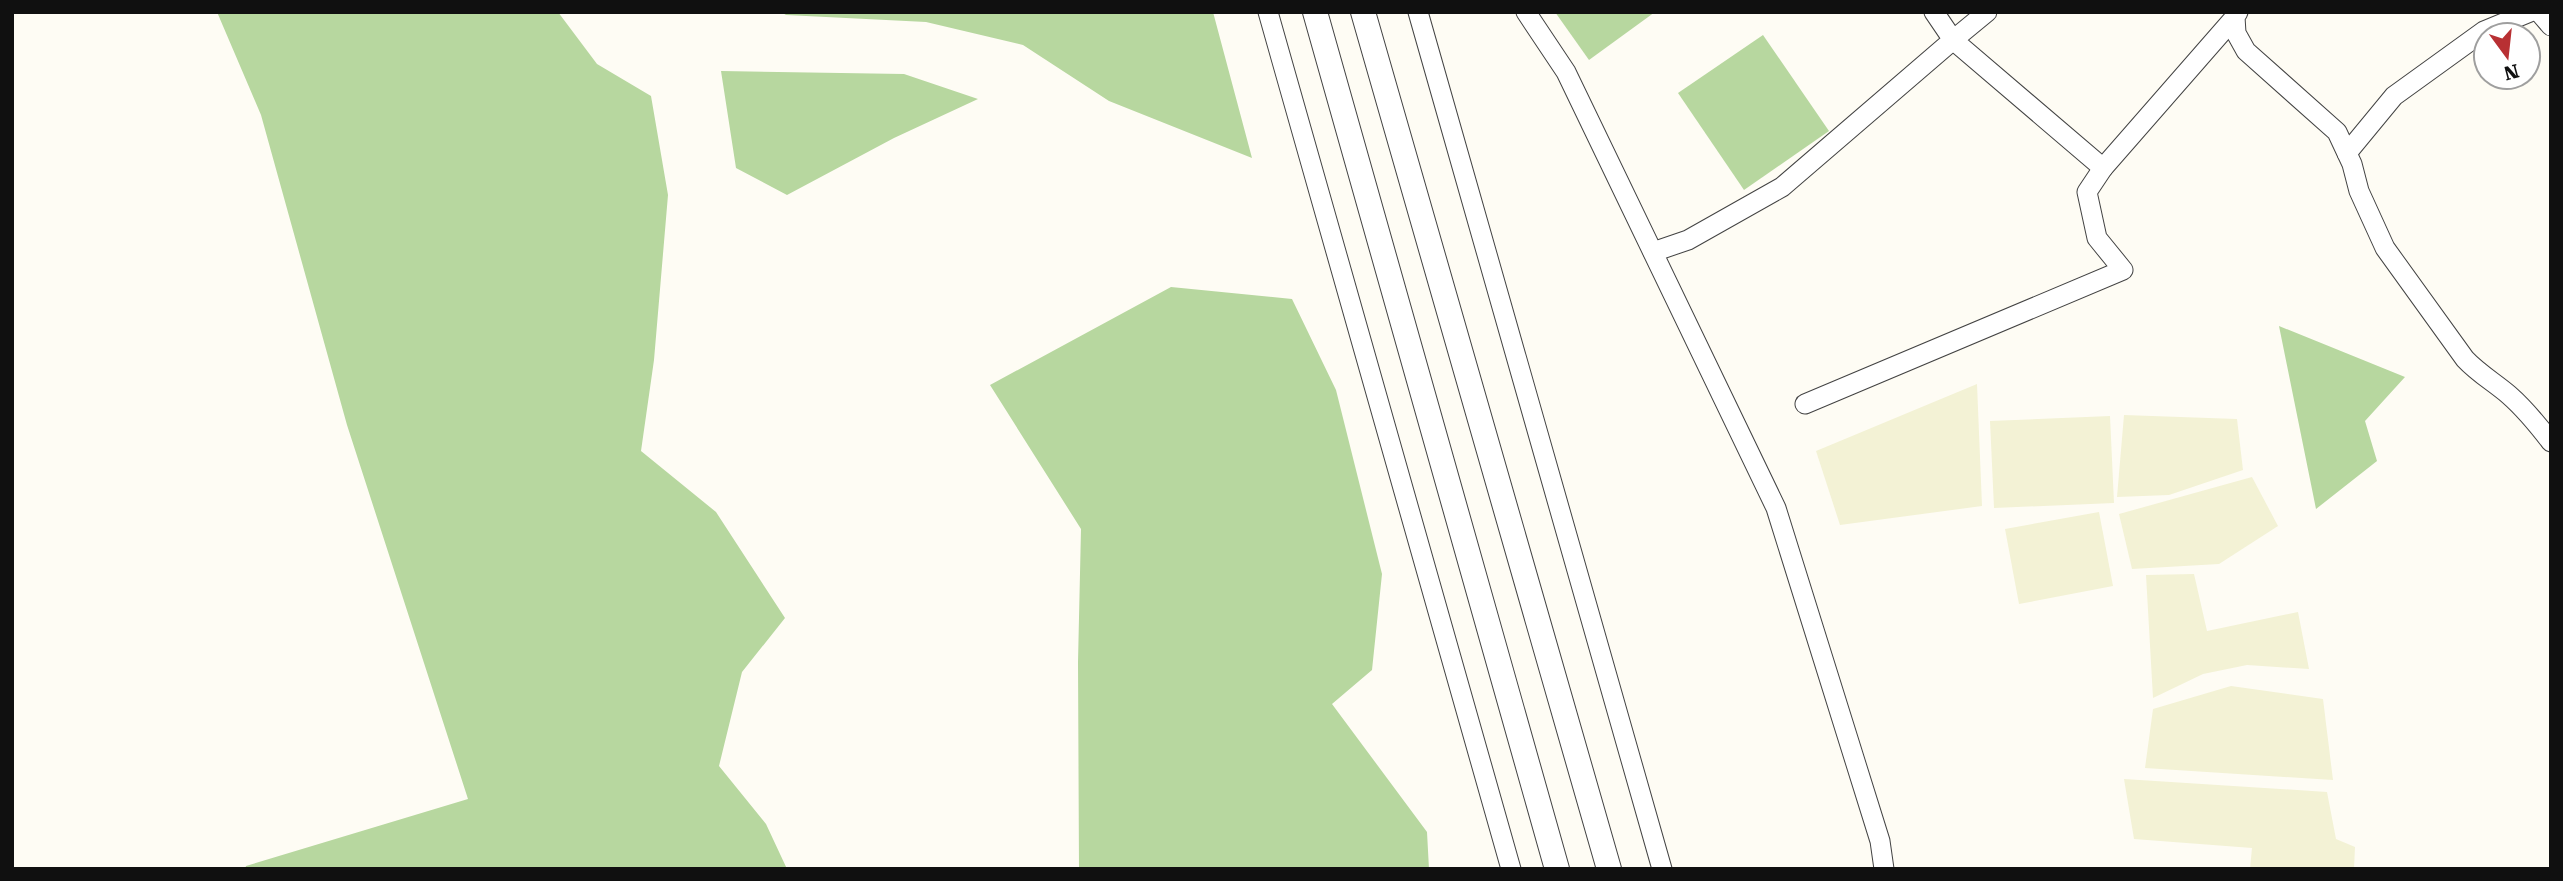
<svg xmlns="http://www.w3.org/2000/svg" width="2563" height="881" font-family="'Roboto Serif',serif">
	<rect width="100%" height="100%" fill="#fefcf4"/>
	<g fill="#f3f2d5">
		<path d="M 1977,384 L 1982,506 L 1840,525 L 1816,451 Z"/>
		<path d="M 2124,415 L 2237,419 L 2243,470 L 2169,495 L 2117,497 Z"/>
		<path d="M 2110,416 L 2114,503 L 1994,508 L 1990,421 Z"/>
		<path d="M 2252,477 L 2278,526 L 2219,564 L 2132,569 L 2119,514 Z"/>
		<path d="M 2099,512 L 2113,586 L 2019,604 L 2005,529 Z"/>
		<path d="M 2194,574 L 2207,631 L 2298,612 L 2309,669 L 2247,665 L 2203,674 L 2153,698 L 2146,575 Z"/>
		<path d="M 2231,686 L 2323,699 L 2333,780 L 2145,768 L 2153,709 Z"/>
		<path d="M 2124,779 L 2327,792 L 2336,839 L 2355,847 L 2354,869 L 2250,869 L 2252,848 L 2134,839 Z"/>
	</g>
	<g fill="#b7d79f">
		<path d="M 217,12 L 558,12 L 597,64 L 651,96 L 668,195 L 654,360 L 641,451 L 716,512 L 785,618 L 742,672 L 719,766 L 766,824 L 787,869 L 245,869 L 246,866 L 468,799 L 347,425 L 261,115 Z"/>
		<path d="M 781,12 L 1213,12 L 1252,158 L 1109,101 L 1023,45 L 926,22 L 786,15 Z"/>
		<path d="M 1555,12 L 1655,12 L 1589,60 Z"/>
		<path d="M 1763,35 L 1829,131 L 1744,190 L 1678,93 Z"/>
		<path d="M 721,71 L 904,74 L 978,99 L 894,138 L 787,195 L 736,168 Z"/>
		<path d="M 1171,287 L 1292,299 L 1336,390 L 1382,574 L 1372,670 L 1332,704 L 1427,832 L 1429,869 L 1079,869 L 1078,662 L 1081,529 L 990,385 Z"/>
		<path d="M 2279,326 L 2405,377 L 2365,421 L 2377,461 L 2316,509 Z"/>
	</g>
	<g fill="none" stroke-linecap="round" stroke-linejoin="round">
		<g stroke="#434343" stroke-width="21">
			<g id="minor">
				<path d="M 1268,12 L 1511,869"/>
				<path d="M 1418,12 L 1662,869"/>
				<path d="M 1526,12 L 1566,72 L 1776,508 L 1880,841 L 1884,869"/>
				<path d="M 1987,12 L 1953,40 L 2103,168 L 2235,17"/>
				<path d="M 2238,12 L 2235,17 L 2236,33 L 2246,51 L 2337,132 L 2352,164 L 2359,191 L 2385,248 L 2465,359 C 2478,373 2495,383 2509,395 C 2525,409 2538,425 2551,442"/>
				<path d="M 2539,12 L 2551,26"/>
				<path d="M 2347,153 L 2394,96 L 2484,31 L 2530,12"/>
				<path d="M 1653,252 L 1688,240 L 1782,187 L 1953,40 L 1934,12"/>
				<path d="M 1805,404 L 2123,270 L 2097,238 L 2087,192 L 2103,168"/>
			</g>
		</g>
		<g stroke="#434343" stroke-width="26">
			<g id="tertiary">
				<path d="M 1315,12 L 1557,869"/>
				<path d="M 1363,12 L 1609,869"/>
			</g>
		</g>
		<use href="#minor" stroke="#fff" stroke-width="19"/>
		<use href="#tertiary" stroke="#fff" stroke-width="24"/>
	</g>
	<rect width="2563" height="881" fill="none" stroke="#101010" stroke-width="28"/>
	<g transform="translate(2507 56) rotate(165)"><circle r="33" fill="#ffffff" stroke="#9f9f9f" stroke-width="2"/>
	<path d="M0-5L12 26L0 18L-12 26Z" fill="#b83033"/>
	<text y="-10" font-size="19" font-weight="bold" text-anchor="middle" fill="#101010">N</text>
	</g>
</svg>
